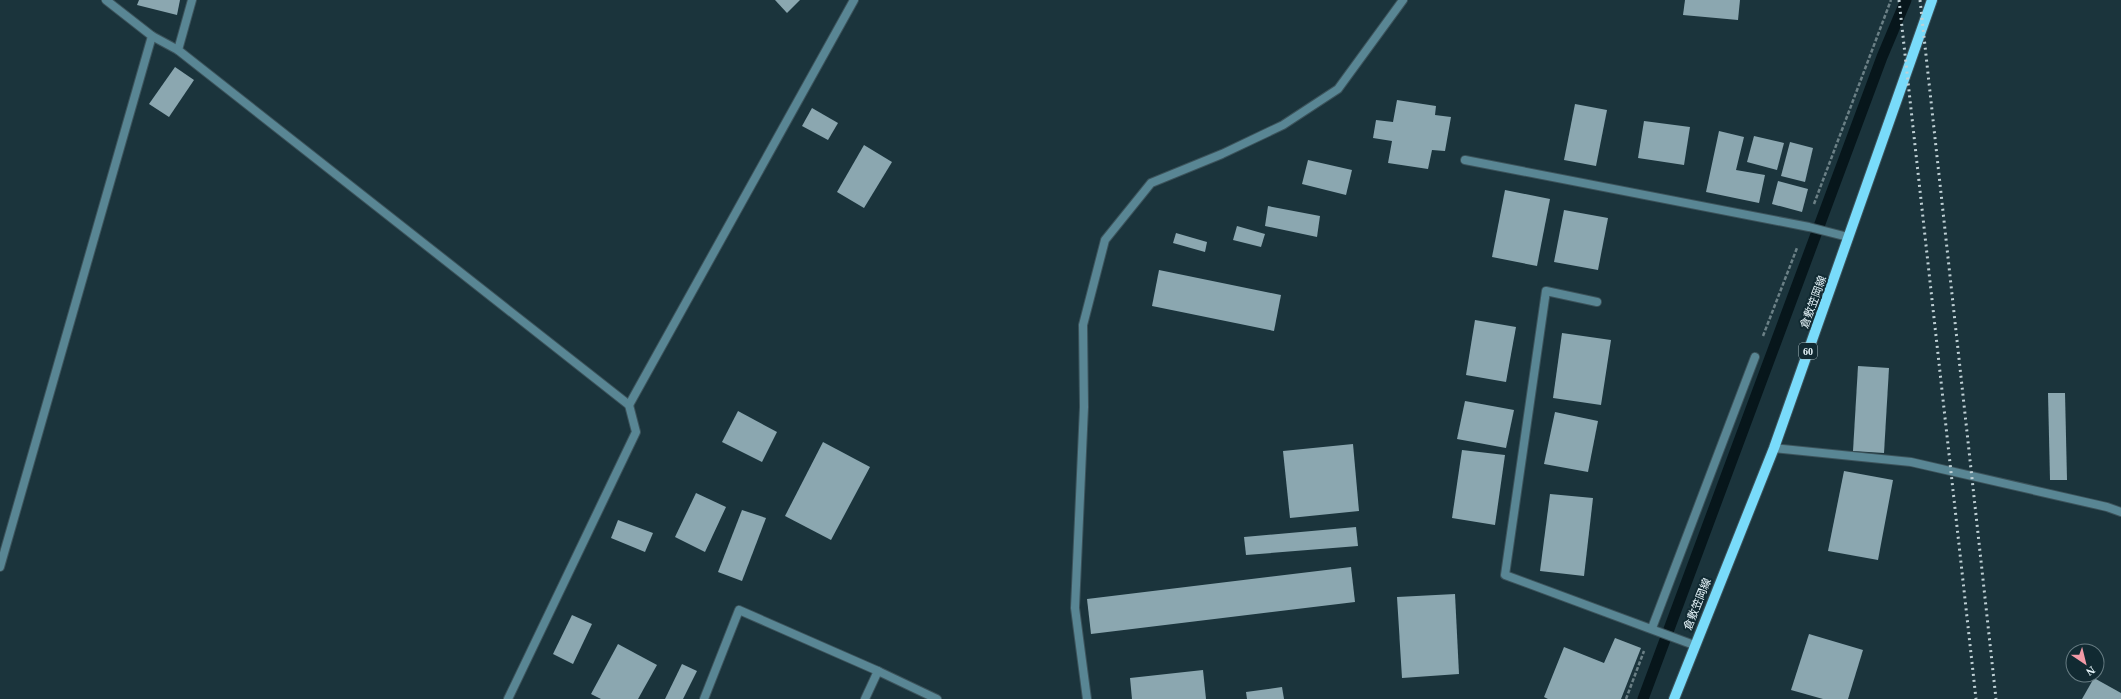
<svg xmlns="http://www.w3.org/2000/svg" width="2121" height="699" font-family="'Times New Roman','Noto Sans JP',serif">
	<rect width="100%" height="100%" fill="#1b343c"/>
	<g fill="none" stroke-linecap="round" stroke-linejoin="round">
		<path stroke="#07161b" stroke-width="11" d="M 1643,699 L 1882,57 L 1906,0"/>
	</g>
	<g fill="#8ba7b0">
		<path d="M 139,0 L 180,0 L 177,15 L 137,5 Z"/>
		<path d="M 775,0 L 800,0 L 787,13 Z"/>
		<path d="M 1685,0 L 1740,0 L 1738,20 L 1683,15 Z"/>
		<path d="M 175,67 L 194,80 L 169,117 L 149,104 Z"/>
		<path d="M 1397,100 L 1436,106 L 1435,115 L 1451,117 L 1445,151 L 1432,150 L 1428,169 L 1388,163 L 1392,141 L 1373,138 L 1376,120 L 1393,122 Z"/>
		<path d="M 1575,104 L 1607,110 L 1596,166 L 1564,160 Z"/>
		<path d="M 812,108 L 838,123 L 828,140 L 802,126 Z"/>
		<path d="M 1644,121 L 1690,127 L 1684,165 L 1638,158 Z"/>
		<path d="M 1719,131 L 1744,137 L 1736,170 L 1765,175 L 1759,203 L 1706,192 Z"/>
		<path d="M 1754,136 L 1784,143 L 1777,170 L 1747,162 Z"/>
		<path d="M 1790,142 L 1813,148 L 1805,182 L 1781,176 Z"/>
		<path d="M 864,145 L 892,162 L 864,208 L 837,192 Z"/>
		<path d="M 1308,160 L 1352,170 L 1346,195 L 1302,184 Z"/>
		<path d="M 1778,181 L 1808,189 L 1802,212 L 1772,204 Z"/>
		<path d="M 1505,190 L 1550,199 L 1537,266 L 1492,257 Z"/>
		<path d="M 1268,206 L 1320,216 L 1317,237 L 1265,226 Z"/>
		<path d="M 1564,210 L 1608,218 L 1598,270 L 1554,262 Z"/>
		<path d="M 1237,226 L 1265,234 L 1261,247 L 1233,240 Z"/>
		<path d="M 1176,233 L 1207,242 L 1205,252 L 1173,243 Z"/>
		<path d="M 1159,270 L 1281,295 L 1274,331 L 1152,306 Z"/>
		<path d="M 1475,320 L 1516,327 L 1506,382 L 1466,375 Z"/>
		<path d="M 1562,333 L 1611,340 L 1601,405 L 1553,398 Z"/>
		<path d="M 1858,366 L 1889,368 L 1884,453 L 1853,451 Z"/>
		<path d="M 2048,393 L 2065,393 L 2067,480 L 2050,480 Z"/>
		<path d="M 1465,401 L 1514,410 L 1506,448 L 1457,439 Z"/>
		<path d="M 738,411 L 777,432 L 762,462 L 722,442 Z"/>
		<path d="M 1555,412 L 1598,421 L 1588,472 L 1544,464 Z"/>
		<path d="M 823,442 L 870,467 L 831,540 L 785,516 Z"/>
		<path d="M 1353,444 L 1359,511 L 1290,518 L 1283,451 Z"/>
		<path d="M 1462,450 L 1505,455 L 1495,525 L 1452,518 Z"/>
		<path d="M 1844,471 L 1893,480 L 1878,560 L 1828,551 Z"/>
		<path d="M 696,493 L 726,507 L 705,552 L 675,537 Z"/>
		<path d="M 1550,494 L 1593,498 L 1584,576 L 1540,571 Z"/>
		<path d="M 742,510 L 766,518 L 742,581 L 718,572 Z"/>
		<path d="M 618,520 L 653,533 L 645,552 L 611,538 Z"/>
		<path d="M 1356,527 L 1358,546 L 1246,555 L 1244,537 Z"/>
		<path d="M 1351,567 L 1355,602 L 1091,634 L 1087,599 Z"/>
		<path d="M 1455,594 L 1459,674 L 1402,678 L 1397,597 Z"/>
		<path d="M 572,615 L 592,624 L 573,664 L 553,654 Z"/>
		<path d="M 1809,634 L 1863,650 L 1848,699 L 1823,699 L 1791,690 Z"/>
		<path d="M 1615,638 L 1641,648 L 1621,699 L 1548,699 L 1544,697 L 1564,647 L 1604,663 Z"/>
		<path d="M 618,644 L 657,665 L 638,699 L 601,699 L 591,694 Z"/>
		<path d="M 682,664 L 697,671 L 683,699 L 665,699 Z"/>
		<path d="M 1203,670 L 1206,699 L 1132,699 L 1130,678 Z"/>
		<path d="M 2094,678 L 2121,693 L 2121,699 L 2082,699 Z"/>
		<path d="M 1282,687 L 1284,699 L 1247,699 L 1246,692 Z"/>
	</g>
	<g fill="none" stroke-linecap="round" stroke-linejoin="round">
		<g stroke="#3c535b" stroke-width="10">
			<g id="street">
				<path d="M 192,0 L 178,50 L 629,405 L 636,432 L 508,699"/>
				<path d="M 152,36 L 178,50"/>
				<path d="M 1465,160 L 1809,227 L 1848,237"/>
				<path d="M 1597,302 L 1546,291 L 1505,575 L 1694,645"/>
				<path d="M 629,405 L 854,0"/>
				<path d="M 1774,448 L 1911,462 L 2107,507 L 2121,512"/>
				<path d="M 0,567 L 152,36 L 106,0"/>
				<path d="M 1652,628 L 1755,357"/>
				<path d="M 704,699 L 739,610 L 878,671"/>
				<path d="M 865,699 L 878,671 L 937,699"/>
				<path d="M 1087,699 L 1075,608 L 1084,407 L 1083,325 L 1105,240 L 1151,183 L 1222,154 L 1283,125 L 1338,89 L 1403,0"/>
			</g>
		</g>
		<g stroke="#3c535b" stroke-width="12">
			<path id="primary" d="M 1674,699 L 1774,448 L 1932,0"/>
		</g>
		<g stroke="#6b8086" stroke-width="2.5" stroke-dasharray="4 2" stroke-linecap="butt">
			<path d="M 1814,204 L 1891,0"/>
			<path d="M 1763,336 L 1797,248"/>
			<path d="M 1626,699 L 1644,651"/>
		</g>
		<use href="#street" stroke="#598694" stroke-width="8"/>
		<use href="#primary" stroke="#79dbfa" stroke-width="10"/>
		<g stroke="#bfd0d5" stroke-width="3" stroke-dasharray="2 4" stroke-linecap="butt">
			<path d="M 1899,0 L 1976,699"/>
			<path d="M 1920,0 L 1996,699"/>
		</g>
	</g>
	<g text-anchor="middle" stroke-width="4" stroke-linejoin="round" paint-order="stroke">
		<rect fill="#112a32" stroke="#a8babf" stroke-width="1" x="1799" y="343" width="18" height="16" rx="3"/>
		<g font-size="10" font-weight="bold" fill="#e8f7fc">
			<text x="1808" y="355">60</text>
		</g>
		<g font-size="11" fill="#e8f7fc" stroke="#112a32">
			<text transform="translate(1813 302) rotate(-70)" y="4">倉敷笠岡線</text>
			<text transform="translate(1697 604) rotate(-68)" y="4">倉敷笠岡線</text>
		</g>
	</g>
	<g transform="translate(2085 663) rotate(145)"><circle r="19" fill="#112a32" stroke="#677c83"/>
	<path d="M0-3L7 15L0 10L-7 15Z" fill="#f39aa7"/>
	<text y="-6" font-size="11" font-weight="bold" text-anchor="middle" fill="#e8f7fc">N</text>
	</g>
</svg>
